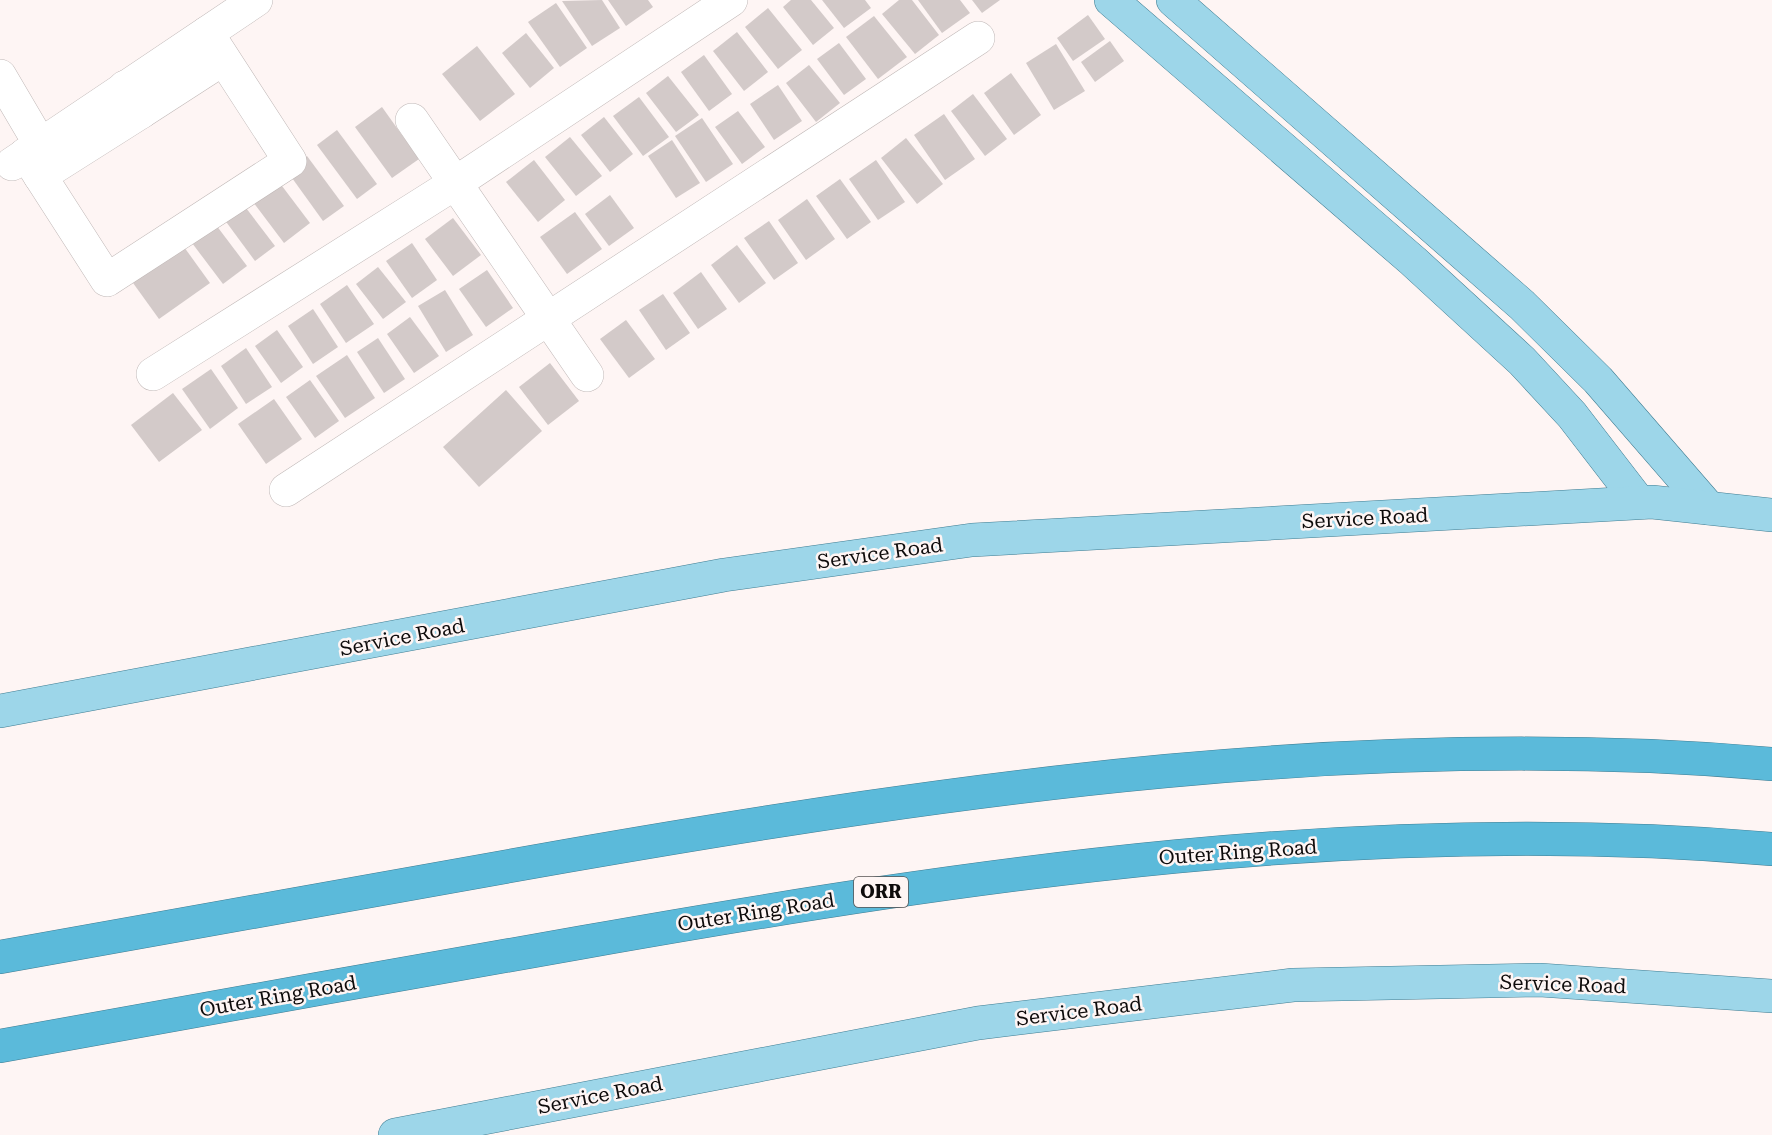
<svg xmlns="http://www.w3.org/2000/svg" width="1772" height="1135" font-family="'Roboto Serif',serif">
	<rect width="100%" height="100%" fill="#fef5f4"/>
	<g fill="#d3cac9">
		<path d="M 602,0 L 620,28 L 592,46 L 562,1 Z"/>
		<path d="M 608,0 L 648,0 L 653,7 L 626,26 Z"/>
		<path d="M 791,0 L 811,0 L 834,28 L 813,45 L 783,7 Z"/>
		<path d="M 822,0 L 865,0 L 871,8 L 844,28 Z"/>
		<path d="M 899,0 L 912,0 L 939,35 L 915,54 L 882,14 Z"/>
		<path d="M 918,0 L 960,0 L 970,13 L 942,33 Z"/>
		<path d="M 972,0 L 1000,0 L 982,13 Z"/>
		<path d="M 556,3 L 587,48 L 560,67 L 528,22 Z"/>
		<path d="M 768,8 L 802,50 L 778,69 L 745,27 Z"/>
		<path d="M 1088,15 L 1105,39 L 1073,61 L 1057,38 Z"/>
		<path d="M 874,16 L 907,57 L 878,79 L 846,37 Z"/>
		<path d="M 737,32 L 768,72 L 744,91 L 713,51 Z"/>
		<path d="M 526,33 L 554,68 L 530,88 L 502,53 Z"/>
		<path d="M 1110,41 L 1124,61 L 1095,82 L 1081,62 Z"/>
		<path d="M 839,43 L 866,79 L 844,95 L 817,59 Z"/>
		<path d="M 1056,44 L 1085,91 L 1054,110 L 1026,63 Z"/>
		<path d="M 477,46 L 515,94 L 480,121 L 442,74 Z"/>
		<path d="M 704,55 L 732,94 L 709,111 L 681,72 Z"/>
		<path d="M 809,65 L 840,103 L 816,122 L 786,83 Z"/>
		<path d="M 1011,73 L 1041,115 L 1014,135 L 984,93 Z"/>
		<path d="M 668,76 L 699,115 L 676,132 L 646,93 Z"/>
		<path d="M 778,85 L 802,121 L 774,140 L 750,104 Z"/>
		<path d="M 973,94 L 1007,139 L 985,156 L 951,111 Z"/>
		<path d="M 639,97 L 669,137 L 643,156 L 613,116 Z"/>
		<path d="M 382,107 L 419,159 L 392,178 L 355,127 Z"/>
		<path d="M 738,111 L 765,147 L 742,164 L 715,127 Z"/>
		<path d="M 944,114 L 975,159 L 945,180 L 914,135 Z"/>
		<path d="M 604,117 L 633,154 L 610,172 L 581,135 Z"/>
		<path d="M 702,118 L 733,164 L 706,182 L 675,136 Z"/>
		<path d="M 337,130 L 377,184 L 357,199 L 317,145 Z"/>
		<path d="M 570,137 L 602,176 L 576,196 L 545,157 Z"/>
		<path d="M 906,138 L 943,184 L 917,204 L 881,158 Z"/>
		<path d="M 672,140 L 700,183 L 676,198 L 648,156 Z"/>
		<path d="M 307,156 L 344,206 L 323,221 L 287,171 Z"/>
		<path d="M 534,160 L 565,200 L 538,222 L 506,182 Z"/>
		<path d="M 876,160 L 905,202 L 878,220 L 849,179 Z"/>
		<path d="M 840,179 L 871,222 L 847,239 L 816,196 Z"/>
		<path d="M 279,182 L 310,223 L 284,243 L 253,202 Z"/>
		<path d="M 610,195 L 634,228 L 609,246 L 585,214 Z"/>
		<path d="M 807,199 L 835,239 L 806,260 L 778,220 Z"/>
		<path d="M 243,204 L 275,246 L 255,261 L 224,219 Z"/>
		<path d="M 575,212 L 602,249 L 567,274 L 540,237 Z"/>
		<path d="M 453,218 L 481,255 L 453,276 L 425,239 Z"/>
		<path d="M 213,221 L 247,266 L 223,284 L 189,239 Z"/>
		<path d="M 769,221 L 798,263 L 774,280 L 744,238 Z"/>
		<path d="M 179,240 L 210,283 L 159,319 L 128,276 Z"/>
		<path d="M 412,243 L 437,280 L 412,298 L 386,261 Z"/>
		<path d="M 737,245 L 766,283 L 739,303 L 711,265 Z"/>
		<path d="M 378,267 L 406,302 L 383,319 L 356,284 Z"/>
		<path d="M 487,270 L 513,308 L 486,327 L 459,289 Z"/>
		<path d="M 701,272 L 727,309 L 698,329 L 673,293 Z"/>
		<path d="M 347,285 L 374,324 L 346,343 L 320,304 Z"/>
		<path d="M 445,290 L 473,335 L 446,352 L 418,306 Z"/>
		<path d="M 663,294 L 690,333 L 666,350 L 639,310 Z"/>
		<path d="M 313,309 L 338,347 L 313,364 L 288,326 Z"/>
		<path d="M 410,317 L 439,356 L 414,373 L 387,334 Z"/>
		<path d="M 626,320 L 655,359 L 629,378 L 600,339 Z"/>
		<path d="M 277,330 L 303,367 L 281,383 L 255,346 Z"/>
		<path d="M 378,338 L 405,379 L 384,393 L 357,352 Z"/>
		<path d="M 246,348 L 272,387 L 246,404 L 221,366 Z"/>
		<path d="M 347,355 L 375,398 L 345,418 L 316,376 Z"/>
		<path d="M 550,363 L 579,401 L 548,425 L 519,387 Z"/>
		<path d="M 211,369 L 238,408 L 210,429 L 182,389 Z"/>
		<path d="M 310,380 L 339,421 L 315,438 L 286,397 Z"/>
		<path d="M 506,390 L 542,431 L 479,487 L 443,447 Z"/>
		<path d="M 173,393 L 202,430 L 159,462 L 131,425 Z"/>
		<path d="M 274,399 L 302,439 L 266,464 L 238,424 Z"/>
	</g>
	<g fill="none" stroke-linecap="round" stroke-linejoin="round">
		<g stroke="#c0b8b7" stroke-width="34">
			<g id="minor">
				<path d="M 0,76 L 40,144"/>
				<path d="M 125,87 L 141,112 L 223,59"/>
				<path d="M 412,120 L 587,375"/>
				<path d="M 26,154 L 107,280 L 290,161 L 207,33"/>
				<path d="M 12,164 L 256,0"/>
				<path d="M 40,176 L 141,112"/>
				<path d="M 153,374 L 457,182 L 731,0"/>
				<path d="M 286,490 L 978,38"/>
			</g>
		</g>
		<g stroke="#407d92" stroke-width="34">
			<g id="major">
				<path d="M 1111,0 L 1413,261 L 1522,361 L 1572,415 L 1639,502"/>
				<path d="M 1173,0 L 1522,305 L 1598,380 L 1709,508"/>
				<path d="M 0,711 L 724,575 L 972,540 L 1652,502 L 1772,515"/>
				<path d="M 395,1135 L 978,1023 L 1293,985 L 1540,980 L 1772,996"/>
			</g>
		</g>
		<g stroke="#407d92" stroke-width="34">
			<g id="highway">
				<path d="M 0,957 C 189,923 377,890 566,856 C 963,787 1368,729 1772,764"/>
				<path d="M 0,1046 C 195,1011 389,976 584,942 C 975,873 1374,814 1772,849"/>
			</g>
		</g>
		<use href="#minor" stroke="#fff" stroke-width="33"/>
		<use href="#major" stroke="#9dd6e9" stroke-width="33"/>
		<use href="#highway" stroke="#5bbada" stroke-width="33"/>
	</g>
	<g text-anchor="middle" stroke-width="5" stroke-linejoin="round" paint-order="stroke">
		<rect fill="#fef5f4" stroke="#565151" stroke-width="1.5" x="854" y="877" width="54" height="30" rx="4.5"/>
		<g font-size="18" font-weight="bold" fill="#0e0b0b">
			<text x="881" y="898">ORR</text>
		</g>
		<g font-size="20" fill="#0e0b0b" stroke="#fef5f4">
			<text transform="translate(1365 518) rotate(-3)" y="7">Service Road</text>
			<text transform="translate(880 553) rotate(-8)" y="7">Service Road</text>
			<text transform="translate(402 637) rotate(-11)" y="7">Service Road</text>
			<text transform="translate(1238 852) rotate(-4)" y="7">Outer Ring Road</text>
			<text transform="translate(756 912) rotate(-9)" y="7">Outer Ring Road</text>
			<text transform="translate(1563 984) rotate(2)" y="7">Service Road</text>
			<text transform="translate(278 996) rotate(-10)" y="7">Outer Ring Road</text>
			<text transform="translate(1079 1011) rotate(-7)" y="7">Service Road</text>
			<text transform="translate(600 1095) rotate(-11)" y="7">Service Road</text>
		</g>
	</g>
</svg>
